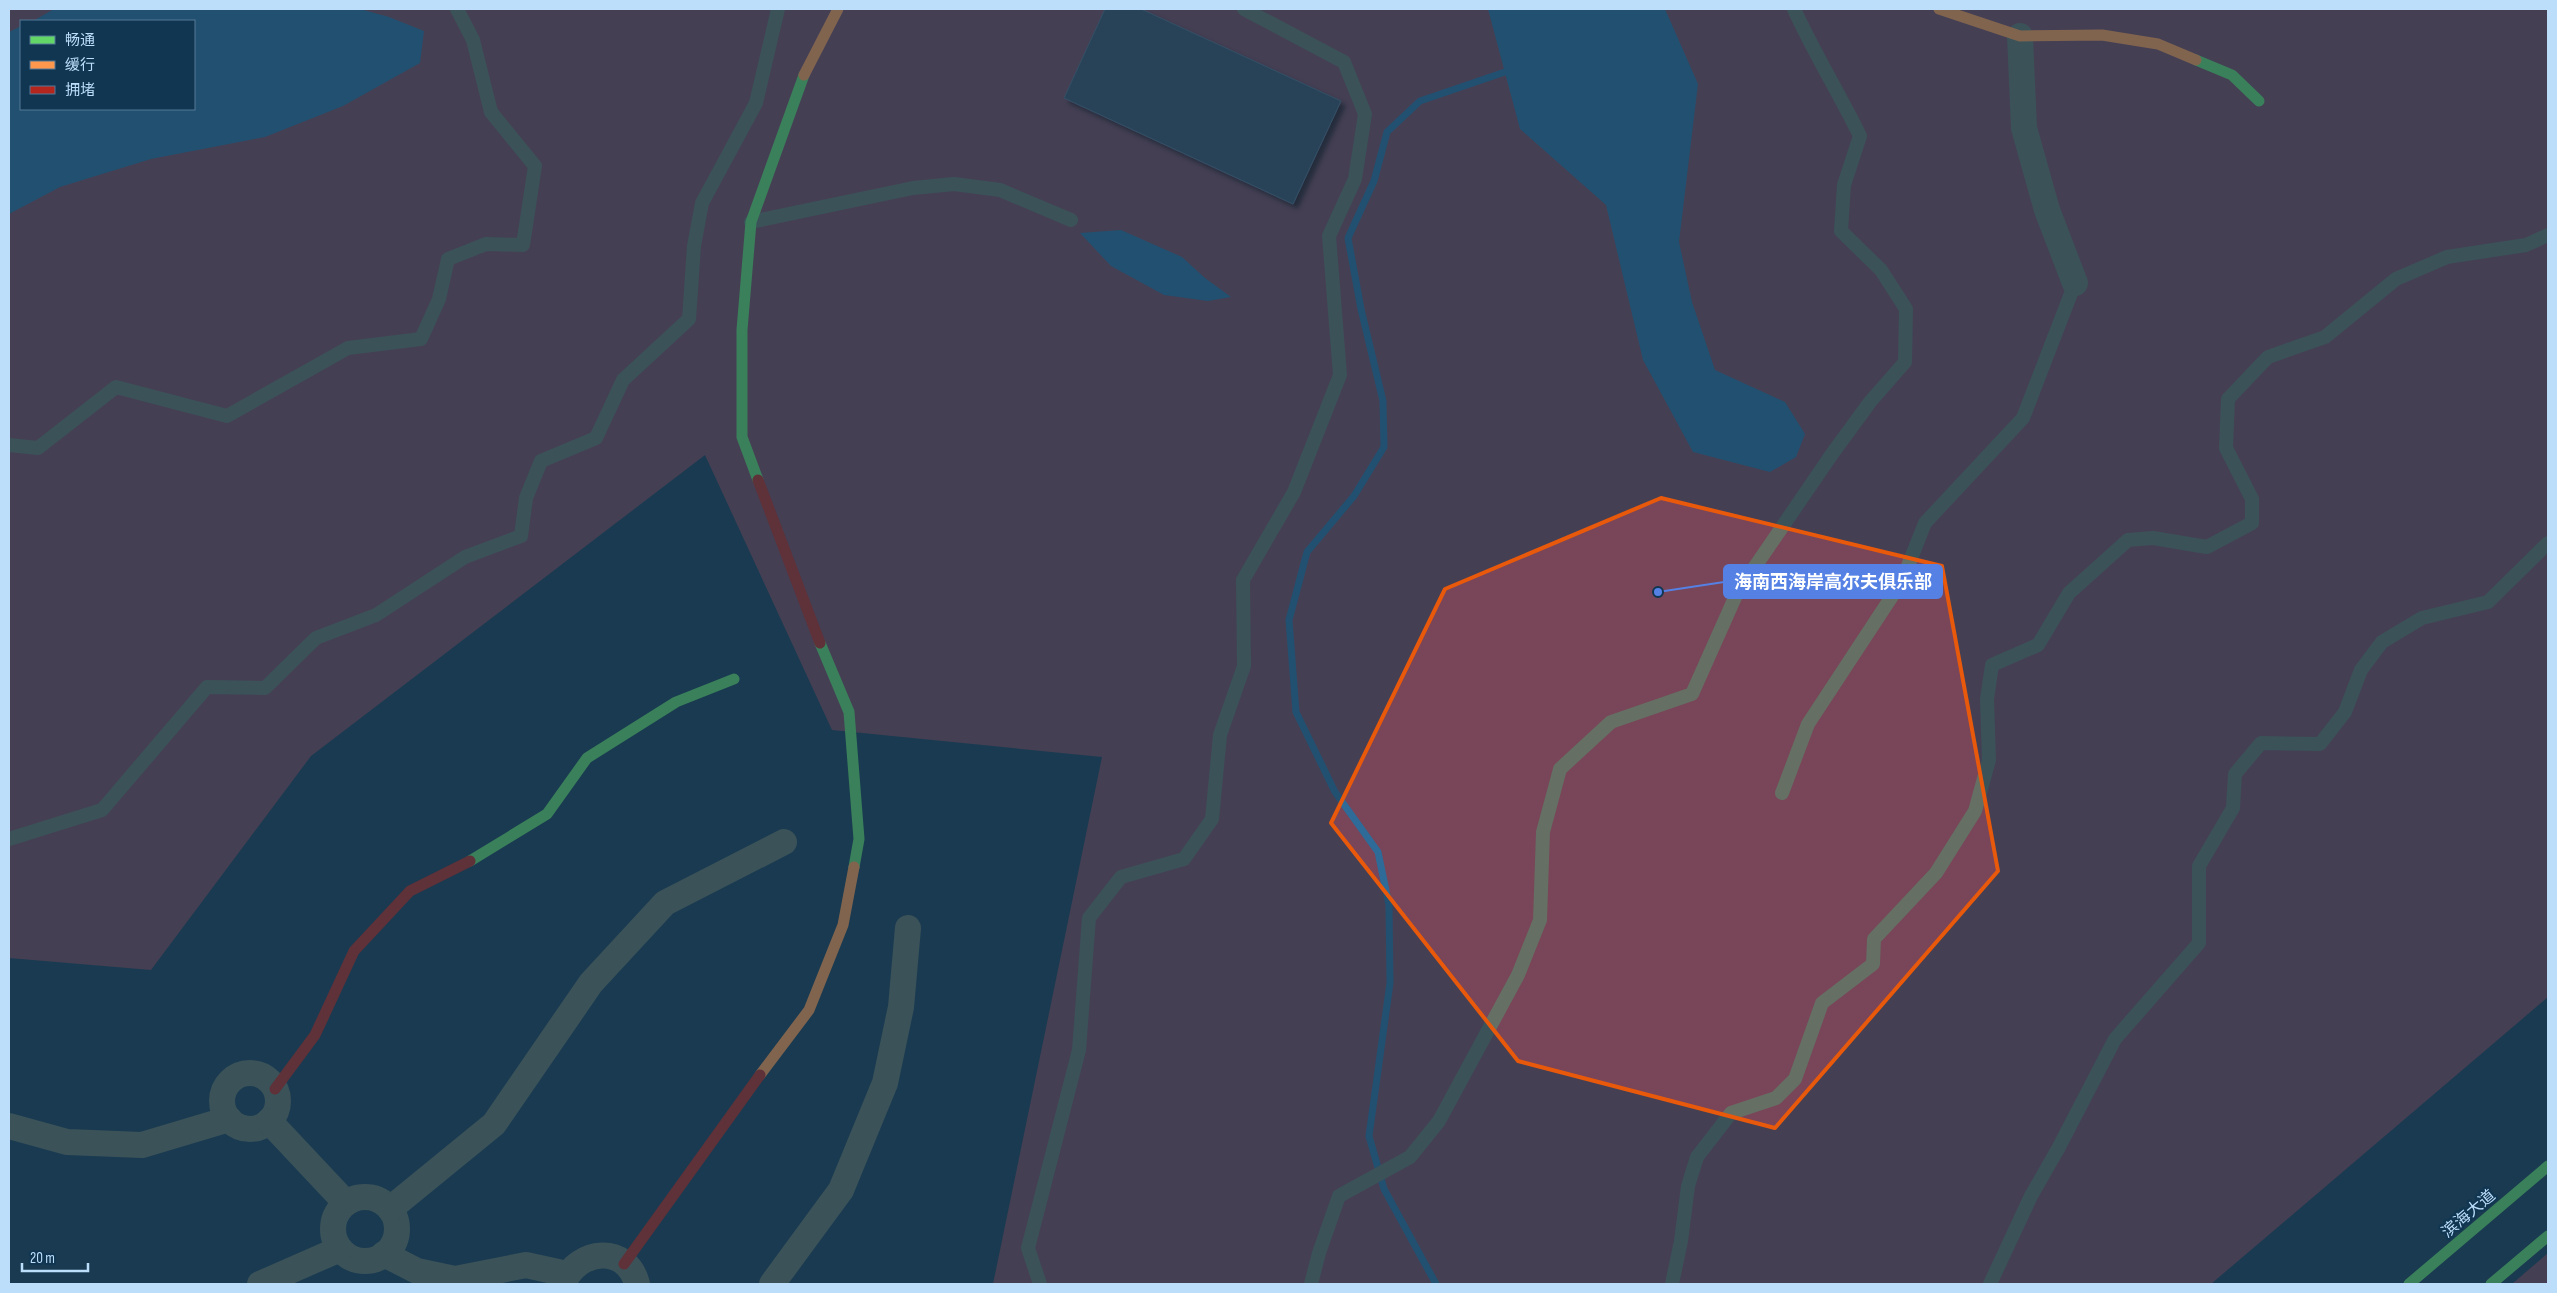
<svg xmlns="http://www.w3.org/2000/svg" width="2557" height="1293" font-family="'Sofia Sans Condensed','Noto Sans SC',sans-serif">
	<defs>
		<filter id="shadow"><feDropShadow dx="4.5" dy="4.5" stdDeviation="2.5" flood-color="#0009"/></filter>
	</defs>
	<rect width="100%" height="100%" fill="#1a3b50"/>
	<g fill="#794558" fill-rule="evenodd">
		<path d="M 9,9 L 2548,9 L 2548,997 L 2211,1284 L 993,1284 L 1102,757 L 832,730 L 705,455 L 311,756 L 151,970 L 9,958 ZM 21,21 L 194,21 L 194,109 L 21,109 Z"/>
		<path d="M 2548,1253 L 2548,1284 L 2512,1284 Z"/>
	</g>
	<g fill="#2e6b98">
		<path d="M 54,9 L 360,9 L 389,17 L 424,31 L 420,63 L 343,106 L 265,137 L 151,159 L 60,187 L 9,214 L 9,32 L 21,26 L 21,109 L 194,109 L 194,21 L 33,21 Z"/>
		<path d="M 1488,9 L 1665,9 L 1698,84 L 1679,242 L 1692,302 L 1715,370 L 1785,402 L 1805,434 L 1796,457 L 1770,472 L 1693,452 L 1643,360 L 1606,205 L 1520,129 Z"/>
		<path d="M 1121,230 L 1182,257 L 1205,278 L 1231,297 L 1208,301 L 1164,295 L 1111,266 L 1080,233 Z"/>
	</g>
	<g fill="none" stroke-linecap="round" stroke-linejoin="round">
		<path stroke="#2e6b98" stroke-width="7" d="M 1436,1284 L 1384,1189 L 1369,1136 L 1390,983 L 1389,905 L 1378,852 L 1335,792 L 1296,712 L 1289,620 L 1307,552 L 1354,496 L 1384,447 L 1383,401 L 1361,309 L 1348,238 L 1374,181 L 1387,132 L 1420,101 L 1505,72"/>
	</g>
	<path fill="#3b4f63" stroke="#546980" filter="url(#shadow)" d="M 1105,9 L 1141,9 L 1341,101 L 1293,204 L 1064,98 Z"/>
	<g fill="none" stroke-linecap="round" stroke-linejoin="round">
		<g stroke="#656f64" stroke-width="14">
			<path d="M 751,222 L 913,188 L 954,184 L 1000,190 L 1071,220"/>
			<path d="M 9,445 L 38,448 L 116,387 L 227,416 L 348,348 L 421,339 L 439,299 L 448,259 L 486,244 L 523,245 L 535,166 L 491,112 L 473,40 L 457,9"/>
			<path d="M 1782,793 L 1808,724 L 1902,581 L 1925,523 L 2023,418 L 2075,283"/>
			<path d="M 9,839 L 102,810 L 207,687 L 265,688 L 316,638 L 376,615 L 465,557 L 521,536 L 526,498 L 541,461 L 596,438 L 623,380 L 689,319 L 694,246 L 702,203 L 756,103 L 778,9"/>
			<path d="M 1040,1284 L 1028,1248 L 1079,1050 L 1089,918 L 1121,877 L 1184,859 L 1212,819 L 1220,735 L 1244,666 L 1243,580 L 1294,492 L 1340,375 L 1329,236 L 1355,179 L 1365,114 L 1344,62 L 1244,9"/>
			<path d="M 1311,1284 L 1319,1253 L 1339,1196 L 1410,1157 L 1439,1121 L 1518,975 L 1540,920 L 1543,832 L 1560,769 L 1611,722 L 1692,694 L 1737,593 L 1832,454 L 1870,402 L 1905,362 L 1906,309 L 1881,270 L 1841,231 L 1844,185 L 1860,136 C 1839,93 1814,53 1794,9"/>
			<path d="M 1672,1284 L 1681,1241 L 1688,1186 L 1697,1157 L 1731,1113 L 1776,1098 L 1795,1079 L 1822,1003 L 1873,964 L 1874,939 L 1936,873 L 1975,811 L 1989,760 L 1987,699 L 1992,665 L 2038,645 L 2069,593 L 2128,540 L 2153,538 L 2207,547 L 2252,523 L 2252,499 L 2226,448 L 2228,399 L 2268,357 L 2325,337 L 2396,279 L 2447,257 L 2526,245 L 2548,235"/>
			<path d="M 1990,1284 L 2031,1196 L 2059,1147 L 2115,1039 L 2199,943 L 2199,866 L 2233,808 L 2235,774 L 2261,743 L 2320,744 L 2345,712 L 2361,670 L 2382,642 L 2422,618 L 2488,602 L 2548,543"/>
		</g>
		<g stroke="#656f64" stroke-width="26">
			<path d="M 2020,36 L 2024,128 L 2047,210 L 2075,283"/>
			<circle cx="250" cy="1101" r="28"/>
			<path d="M 269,1121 L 346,1203"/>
			<path d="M 9,1126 L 67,1142 L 142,1145 L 229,1119"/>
			<circle cx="365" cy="1229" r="32"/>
			<path d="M 390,1209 L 494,1124 L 591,983 L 665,903 L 784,842"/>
			<path d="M 384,1254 L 417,1271 L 455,1279 L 526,1265 L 567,1274"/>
			<path d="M 260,1284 L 340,1249"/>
			<path d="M 563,1284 C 578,1248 627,1244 637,1284"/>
			<path d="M 772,1284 L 841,1190 L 885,1083 L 901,1007 L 908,928"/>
		</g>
		<g stroke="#63d668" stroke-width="11">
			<path d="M 2196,60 L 2232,75 L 2259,101"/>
			<path d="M 758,480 L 742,437 L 742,330 L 751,222 L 804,75"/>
			<path d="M 820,643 L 849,712 L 859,839 L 854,867"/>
			<path d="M 470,861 L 547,814 L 587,758 L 676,702 L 734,679"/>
			<path d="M 2409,1284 L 2548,1166"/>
			<path d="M 2491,1284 L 2548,1236"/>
		</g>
		<g stroke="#ff974d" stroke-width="11">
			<path d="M 1939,9 L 2020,36 L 2102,35 L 2158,44 L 2196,60"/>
			<path d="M 804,75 L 838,9"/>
			<path d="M 760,1075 L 809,1010 L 843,925 L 854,867"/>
		</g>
		<g stroke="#b3261e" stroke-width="11">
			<path d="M 758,480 L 820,643"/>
			<path d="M 275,1089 L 315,1035 L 354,951 L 410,891 L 470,861"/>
			<path d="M 624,1264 L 760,1075"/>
		</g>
	</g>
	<path d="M0 0H2557V1293H0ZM 1661,498 L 1942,566 L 1998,871 L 1775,1128 L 1518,1061 L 1331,823 L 1445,589 Z" fill="#1a3b50" fill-opacity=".55" fill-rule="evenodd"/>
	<path fill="none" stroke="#e8590c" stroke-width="4" stroke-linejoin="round" d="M 1661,498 L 1942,566 L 1998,871 L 1775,1128 L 1518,1061 L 1331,823 L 1445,589 Z"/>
	<g text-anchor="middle" stroke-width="4.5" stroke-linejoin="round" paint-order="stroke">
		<g font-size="16" fill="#bcdefb" stroke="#103652">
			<text transform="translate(2468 1213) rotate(-40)" y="6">滨海大道</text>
		</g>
	</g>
	<path fill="none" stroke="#5580e4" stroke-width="2" d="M1658 592L1724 582"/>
	<circle fill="#5580e4" stroke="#103652" stroke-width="2" cx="1658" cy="592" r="5"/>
	<rect fill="#5580e4" stroke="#5580e4" stroke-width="2" x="1724" y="565" width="218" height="33" rx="5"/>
	<g font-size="18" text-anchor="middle" font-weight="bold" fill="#fff">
		<text x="1833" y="588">海南西海岸高尔夫俱乐部</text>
	</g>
	<rect width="2557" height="1293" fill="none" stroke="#bcdefb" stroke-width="20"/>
	<rect x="20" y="20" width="175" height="90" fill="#103652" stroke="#557996"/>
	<rect x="30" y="36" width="25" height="8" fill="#63d668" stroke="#557996"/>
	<text x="65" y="45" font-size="15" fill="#bcdefb">畅通</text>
	<rect x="30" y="61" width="25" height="8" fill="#ff974d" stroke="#557996"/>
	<text x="65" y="70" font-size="15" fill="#bcdefb">缓行</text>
	<rect x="30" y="86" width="25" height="8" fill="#b3261e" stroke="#557996"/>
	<text x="65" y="95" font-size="15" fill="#bcdefb">拥堵</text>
	<path d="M22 1263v8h66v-8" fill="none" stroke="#bcdefb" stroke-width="2.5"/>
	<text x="30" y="1263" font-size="15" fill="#bcdefb" stroke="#103652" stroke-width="4" paint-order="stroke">20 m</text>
</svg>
